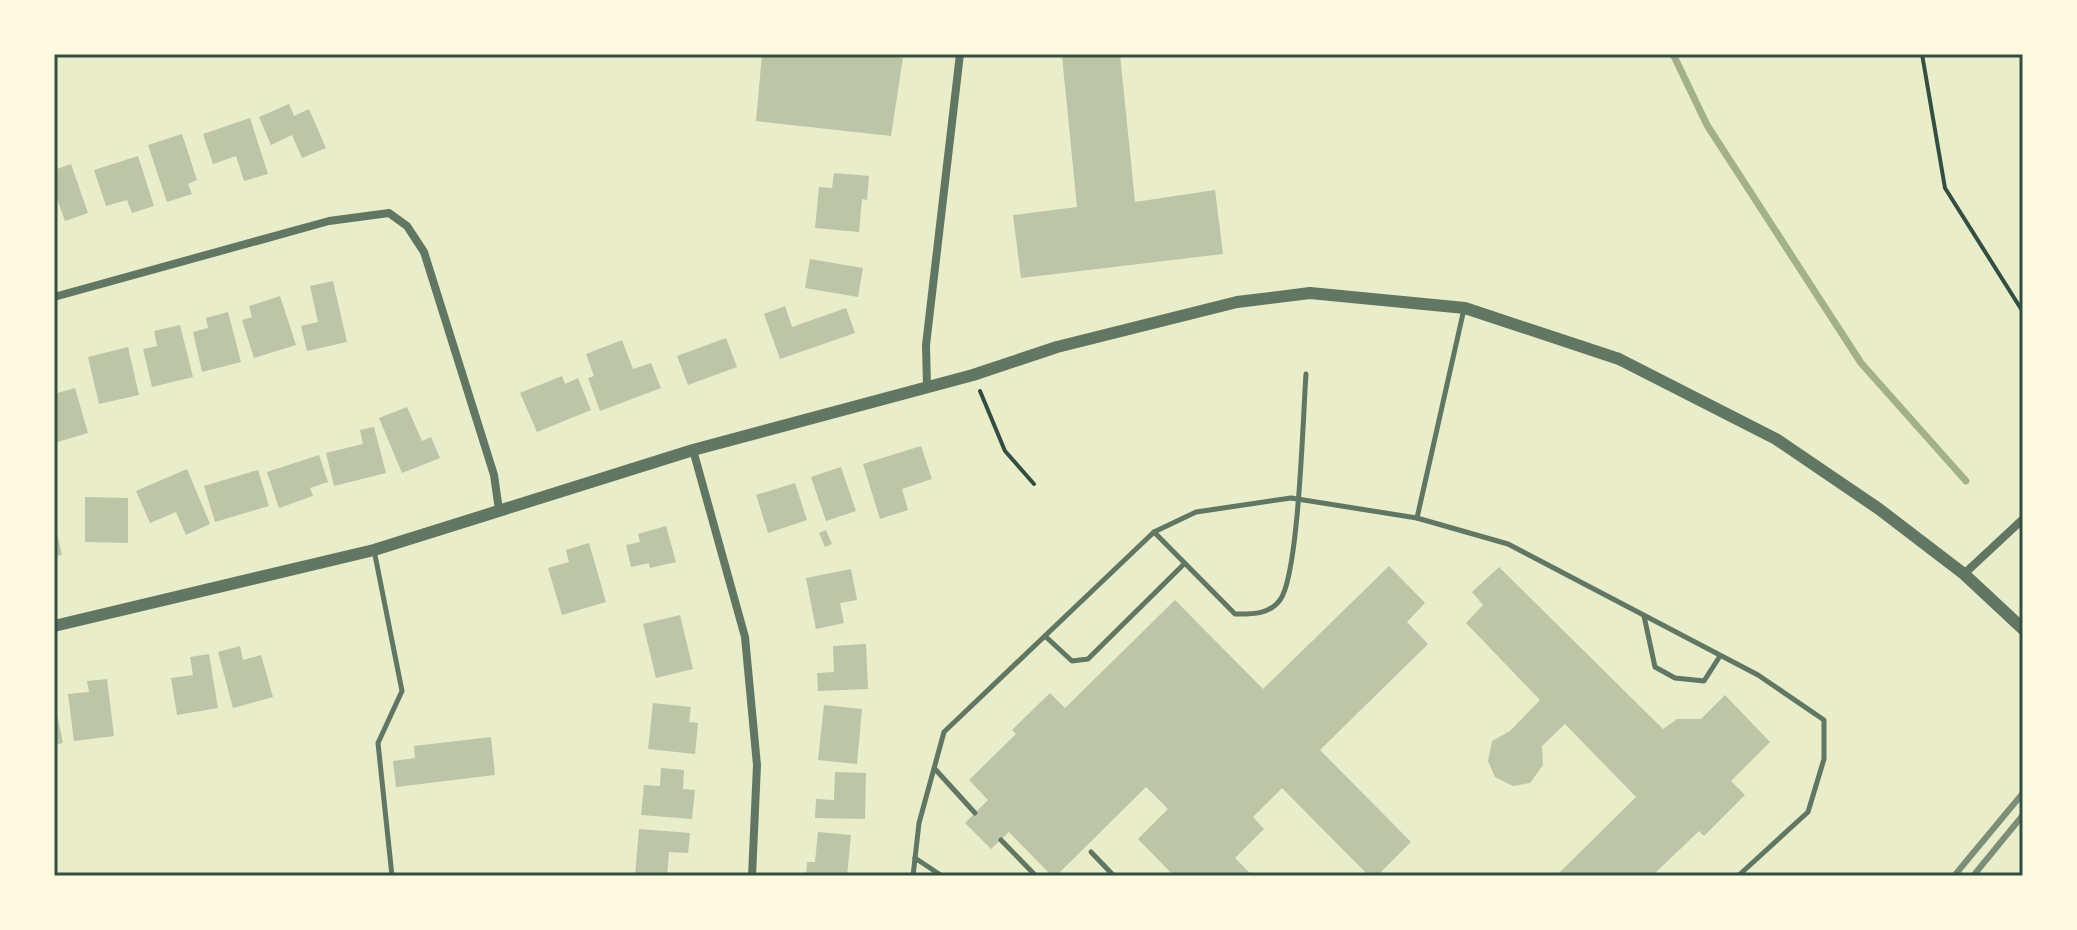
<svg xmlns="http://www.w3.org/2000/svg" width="2077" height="930" font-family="'Work Sans',sans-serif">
	<rect width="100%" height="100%" fill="#e9edc9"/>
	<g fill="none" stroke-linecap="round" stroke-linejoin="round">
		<path stroke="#a3b18a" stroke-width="7" d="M 1673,54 L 1707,125 L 1861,363 L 1966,481"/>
	</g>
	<g fill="#bcc5a7">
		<path d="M 762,54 L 873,54 L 903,58 L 891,136 L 756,121 Z"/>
		<path d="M 1088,54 L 1120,54 L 1135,202 L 1215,190 L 1223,254 L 1021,278 L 1013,215 L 1077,207 L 1062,56 Z"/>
		<path d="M 289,104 L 294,116 L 309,109 L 326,148 L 302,158 L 292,135 L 271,145 L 259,117 Z"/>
		<path d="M 250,118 L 268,174 L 244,181 L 236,156 L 213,164 L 203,134 Z"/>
		<path d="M 182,134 L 197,180 L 188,184 L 192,194 L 167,202 L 148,145 Z"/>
		<path d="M 138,156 L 154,206 L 132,213 L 127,200 L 106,206 L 94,170 Z"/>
		<path d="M 71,164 L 88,213 L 65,221 L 56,196 L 54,197 L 54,170 Z"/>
		<path d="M 834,173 L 869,176 L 867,200 L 862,199 L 859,232 L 815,228 L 819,187 L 832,188 Z"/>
		<path d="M 810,259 L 863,268 L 858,297 L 805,288 Z"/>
		<path d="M 333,281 L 347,342 L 307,351 L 301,326 L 318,322 L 310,286 Z"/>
		<path d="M 280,296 L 296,345 L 254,358 L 242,320 L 252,317 L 249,306 Z"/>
		<path d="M 785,306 L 792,327 L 846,308 L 855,333 L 780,359 L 764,314 Z"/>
		<path d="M 228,312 L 241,362 L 202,372 L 193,332 L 208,328 L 206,318 Z"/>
		<path d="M 180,325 L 193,377 L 152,387 L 143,349 L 157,346 L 154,331 Z"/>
		<path d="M 726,338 L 737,367 L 688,385 L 677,356 Z"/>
		<path d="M 622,340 L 633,369 L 651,363 L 661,388 L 600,411 L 588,378 L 594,376 L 586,354 Z"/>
		<path d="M 128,347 L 139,395 L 99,404 L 88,357 Z"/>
		<path d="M 562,376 L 565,384 L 578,378 L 591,410 L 537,432 L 520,393 Z"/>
		<path d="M 75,388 L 88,433 L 54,443 L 54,394 Z"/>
		<path d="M 407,407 L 422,441 L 431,437 L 440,458 L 402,473 L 379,418 Z"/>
		<path d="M 374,427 L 386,473 L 334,486 L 326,453 L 363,444 L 360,430 Z"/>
		<path d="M 921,446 L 932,479 L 902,489 L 908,510 L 880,519 L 863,464 Z"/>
		<path d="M 319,455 L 328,482 L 310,488 L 313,496 L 279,508 L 267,472 Z"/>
		<path d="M 841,467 L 856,511 L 826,521 L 811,477 Z"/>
		<path d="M 187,469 L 210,524 L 186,535 L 176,512 L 150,523 L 136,491 Z"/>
		<path d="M 258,470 L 269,506 L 215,522 L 204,486 Z"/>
		<path d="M 795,483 L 807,520 L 768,533 L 756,495 Z"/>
		<path d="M 85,497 L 128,498 L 128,543 L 85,542 Z"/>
		<path d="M 54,521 L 62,555 L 54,556 Z"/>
		<path d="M 666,526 L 676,562 L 650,568 L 649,563 L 631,567 L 626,545 L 640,542 L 638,534 Z"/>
		<path d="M 826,530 L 832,544 L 825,547 L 819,533 Z"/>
		<path d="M 589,543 L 606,602 L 562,615 L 548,568 L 569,562 L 566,550 Z"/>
		<path d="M 1389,566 L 1425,603 L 1407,622 L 1428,644 L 1320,750 L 1411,842 L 1377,876 L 1369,876 L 1282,788 L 1253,817 L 1264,829 L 1235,858 L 1253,876 L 1174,876 L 1138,839 L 1168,809 L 1146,787 L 1056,876 L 1052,876 L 1009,832 L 991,849 L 965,823 L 988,800 L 969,780 L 1016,734 L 1012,730 L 1050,693 L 1065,708 L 1175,600 L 1263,689 Z"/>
		<path d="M 1499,567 L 1663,729 L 1677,719 L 1701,719 L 1725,695 L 1770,742 L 1731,781 L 1745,795 L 1704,836 L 1699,831 L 1652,876 L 1556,876 L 1636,797 L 1565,724 L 1542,746 L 1543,765 L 1530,783 L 1513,786 L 1495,777 L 1488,761 L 1492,741 L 1510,731 L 1540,700 L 1466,623 L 1483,605 L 1472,592 Z"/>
		<path d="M 851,569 L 857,600 L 840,603 L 844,623 L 816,629 L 806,578 Z"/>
		<path d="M 680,615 L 693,669 L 656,678 L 643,624 Z"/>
		<path d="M 866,644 L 868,689 L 818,691 L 817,673 L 834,672 L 833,646 Z"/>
		<path d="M 240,646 L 243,660 L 261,655 L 273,697 L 233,708 L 218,652 Z"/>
		<path d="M 209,654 L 218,708 L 177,715 L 171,678 L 193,675 L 190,657 Z"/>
		<path d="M 107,679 L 114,736 L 74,741 L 68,694 L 89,692 L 87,681 Z"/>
		<path d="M 54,700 L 63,743 L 54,745 Z"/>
		<path d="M 653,703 L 691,707 L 689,722 L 698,723 L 695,754 L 648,749 Z"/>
		<path d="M 824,705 L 862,709 L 857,764 L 818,760 Z"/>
		<path d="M 491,737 L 495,775 L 396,787 L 393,761 L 415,758 L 414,746 Z"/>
		<path d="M 661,768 L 684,770 L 683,789 L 695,790 L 692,819 L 641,815 L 644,785 L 660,786 Z"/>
		<path d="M 835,772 L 866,773 L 865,819 L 815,818 L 816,799 L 834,800 Z"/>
		<path d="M 639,829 L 690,833 L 688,853 L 669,852 L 667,876 L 635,876 Z"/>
		<path d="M 818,832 L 851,835 L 847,876 L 806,876 L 807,862 L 815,862 Z"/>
	</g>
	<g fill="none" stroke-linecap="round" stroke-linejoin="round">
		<g stroke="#344e41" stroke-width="4">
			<path d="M 1922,54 L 1945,188 L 2023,312"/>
			<path d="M 980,391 L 1005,451 L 1034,484"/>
		</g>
		<g stroke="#617663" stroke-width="5">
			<path d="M 1417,518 L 1464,309"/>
			<path d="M 1154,532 L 1235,614 C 1251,614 1269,615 1280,600 C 1299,575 1303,414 1306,374"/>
			<path d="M 374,550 L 402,691 L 378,743 L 392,876"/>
			<path d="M 1644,616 L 1655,667 L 1675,678 L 1704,681 L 1720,656"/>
			<path d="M 1045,636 L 1072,661 L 1088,659 L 1184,564"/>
			<path d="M 935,769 L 975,813"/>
			<path d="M 1001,840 L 1036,876"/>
			<path d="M 1091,852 L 1114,876"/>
			<path d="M 915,858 L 942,876"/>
			<path d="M 913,876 L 919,823 L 944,732 L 1154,532 L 1196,512 L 1291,498 L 1417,518 L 1508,544 L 1758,675 L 1824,720 L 1824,759 L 1808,812 L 1738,876"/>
		</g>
		<g stroke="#617663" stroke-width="8">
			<path d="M 54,297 L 329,221 L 389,213 L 407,226 L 424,252 L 494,475 L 499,510"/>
			<path d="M 927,387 L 926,345 L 960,54"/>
			<path d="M 693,450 L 745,637 L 757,765 L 752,876"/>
			<path d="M 1964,574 L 2023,519"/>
		</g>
		<path stroke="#617663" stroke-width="12" d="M 54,626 L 374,550 L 693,450 L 973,375 L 1057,347 L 1237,302 L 1310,293 L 1465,308 L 1619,359 L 1776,439 L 1879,509 L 1964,574 L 2023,629"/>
		<g stroke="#7c8e77" stroke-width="6">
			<path d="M 1954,876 L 2023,793"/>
			<path d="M 1973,876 L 2023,815"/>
		</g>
	</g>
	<rect width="2077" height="930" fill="none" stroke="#fefae0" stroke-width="112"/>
	<rect x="56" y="56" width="1965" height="818" fill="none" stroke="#344e41" stroke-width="3"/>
</svg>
